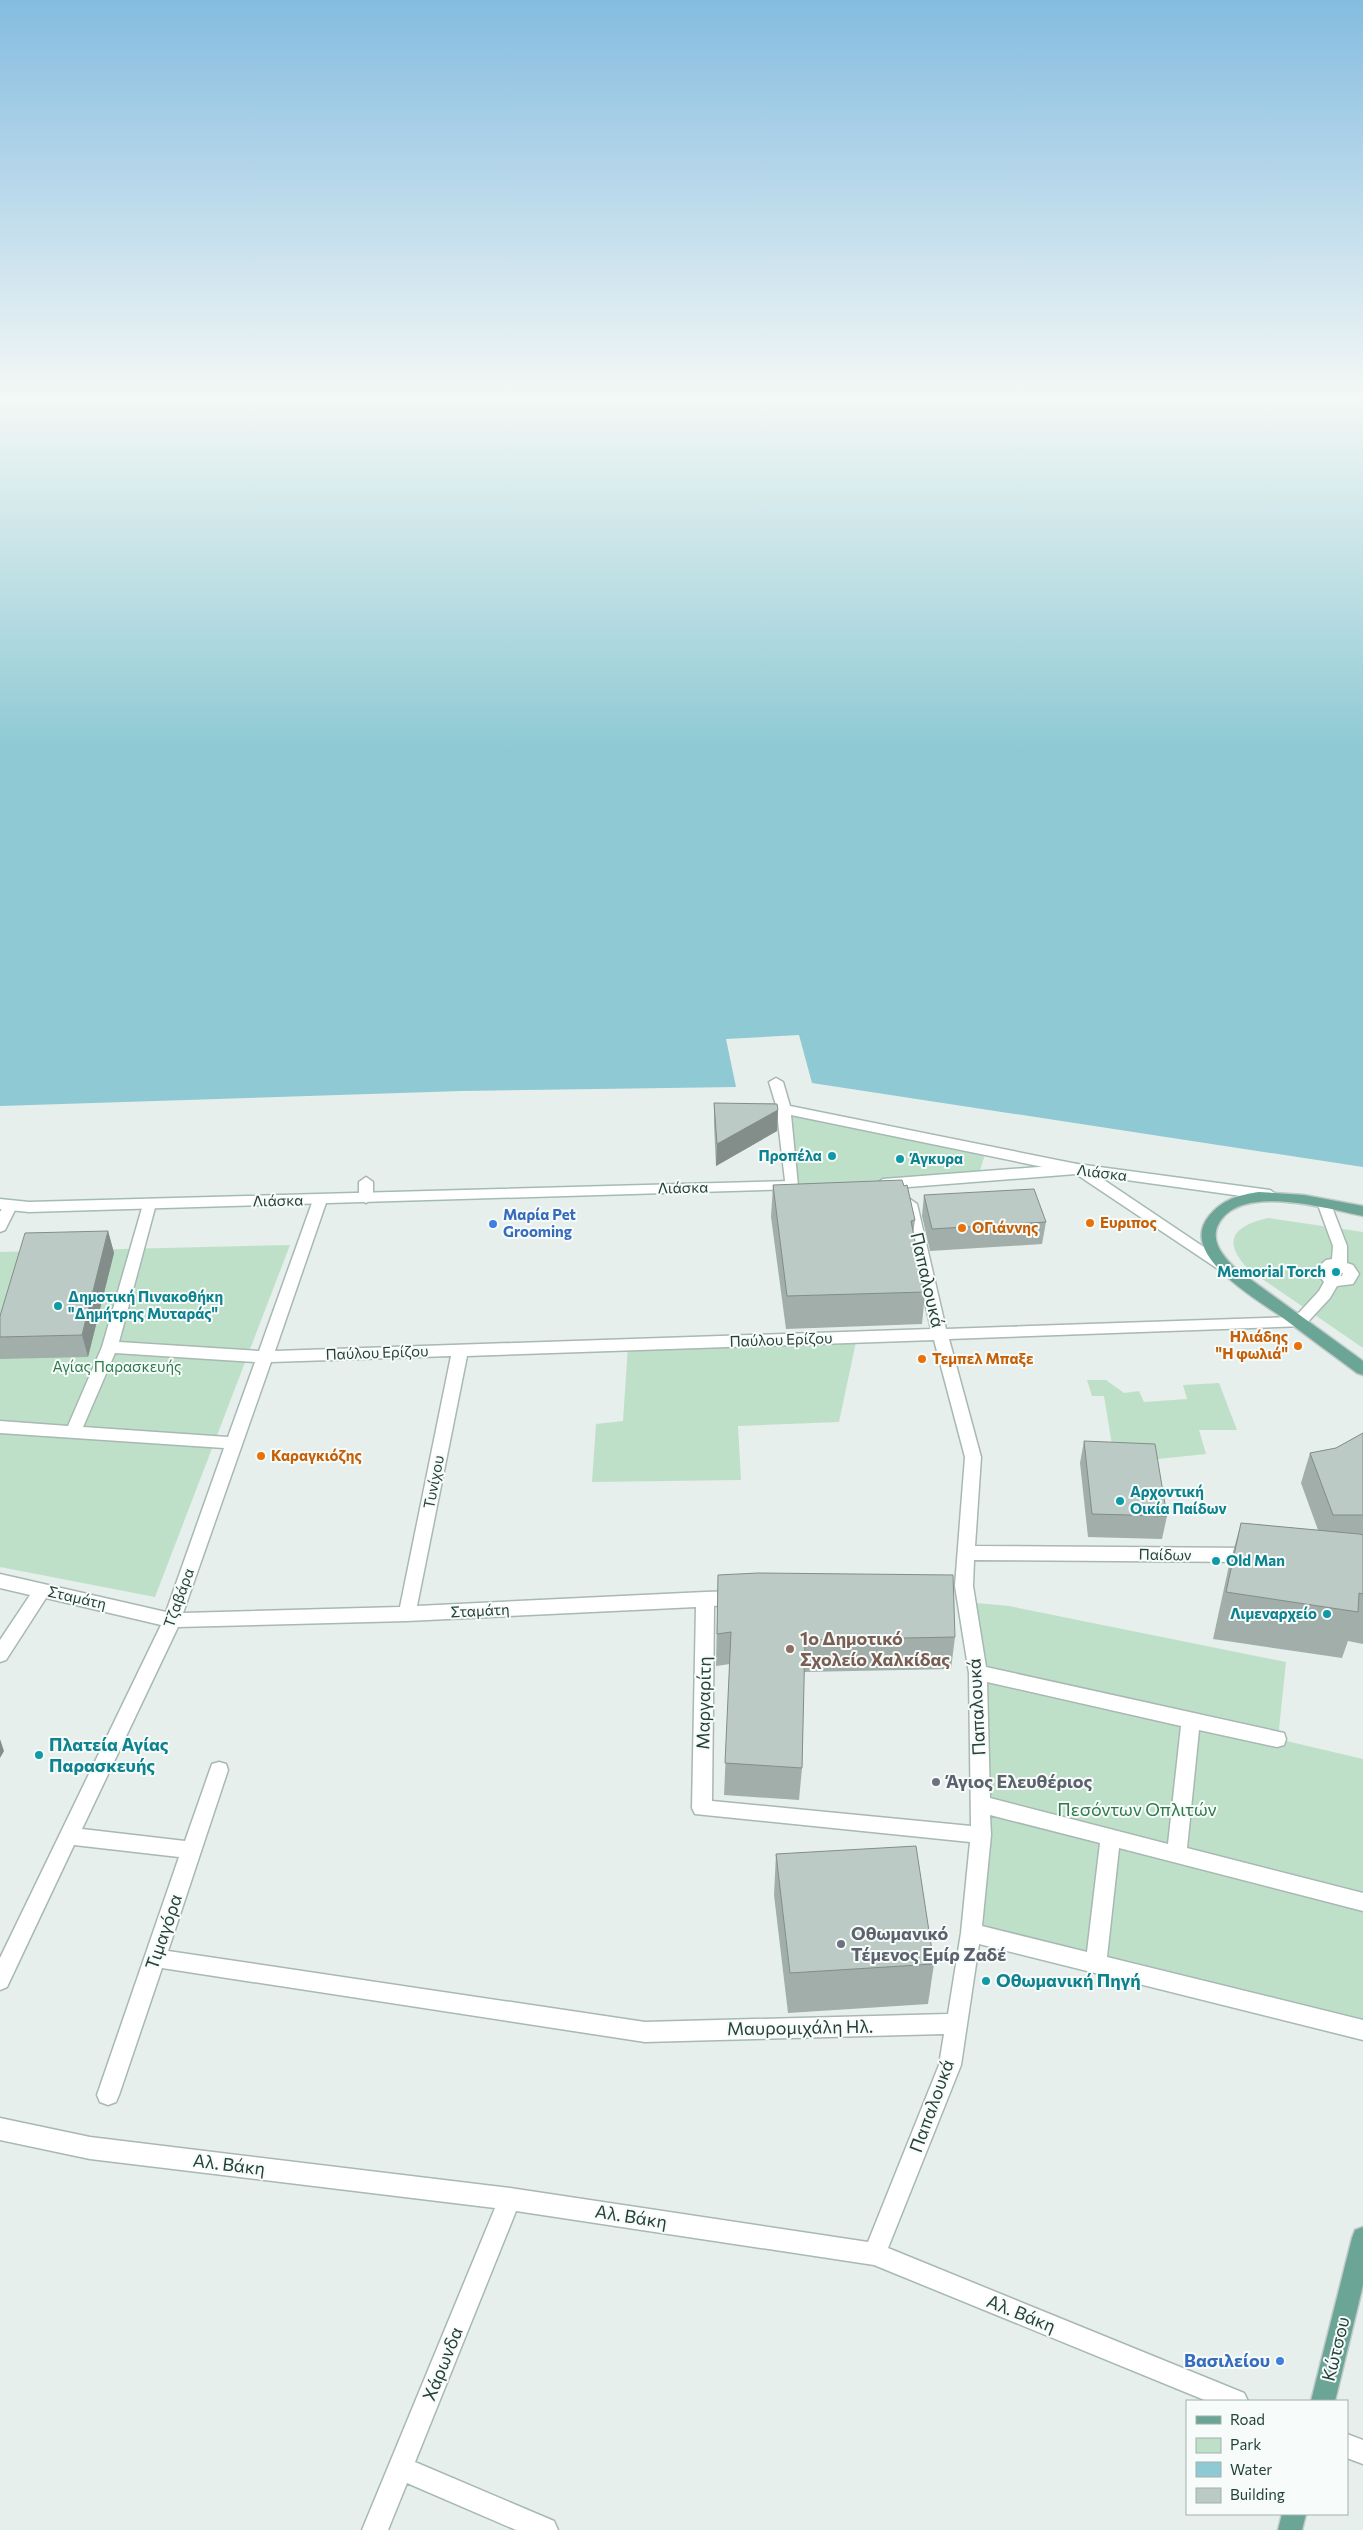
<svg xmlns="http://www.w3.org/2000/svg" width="1363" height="2530" font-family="Commissioner,sans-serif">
	<rect width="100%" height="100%" fill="#e6efeb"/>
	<g fill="#bfe0c8">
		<path d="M 784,1109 L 986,1150 L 978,1178 L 791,1186 Z"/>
		<path d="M 1268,1218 L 1363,1232 L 1363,1348 L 1249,1270 C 1221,1241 1233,1226 1268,1218 Z"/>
		<path d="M 290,1245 L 155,1597 L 0,1567 L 0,1252 Z"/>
		<path d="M 857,1337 L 839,1422 L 738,1426 L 741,1480 L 592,1482 L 596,1424 L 623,1421 L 628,1345 Z"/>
		<path d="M 1087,1380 L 1106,1380 L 1124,1393 L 1139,1391 L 1144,1402 L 1187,1399 L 1183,1385 L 1219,1383 L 1237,1430 L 1199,1430 L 1206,1454 L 1139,1461 L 1113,1451 L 1104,1396 L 1092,1396 Z"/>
		<path d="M 966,1602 L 1009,1606 L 1286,1662 L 1278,1739 L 1363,1759 L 1363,2030 L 971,1933 L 981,1835 Z"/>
	</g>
	<path fill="#8ec9d4" d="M 0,397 L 1363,397 L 1363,1167 L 812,1083 L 799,1035 L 726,1039 L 736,1087 L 461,1091 L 0,1106 Z"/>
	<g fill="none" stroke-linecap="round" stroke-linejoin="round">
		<g stroke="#a8b8b2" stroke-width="3">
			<g id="street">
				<path d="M 776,1078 L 783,1082 L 790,1106 L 1077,1164 L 1084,1169 L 1077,1174 L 791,1115 L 798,1186 L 791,1191 L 786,1189 L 777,1113 L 759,1113 L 752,1109 L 759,1105 L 776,1105 L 769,1082 Z"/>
				<path d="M 366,1177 L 373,1182 L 373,1198 L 366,1203 L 359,1198 L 359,1182 Z"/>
				<path d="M 320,1195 L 327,1200 L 275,1351 L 931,1329 L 903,1204 L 910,1199 L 917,1204 L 946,1329 L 1295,1317 L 1319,1291 L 1324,1282 L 1315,1270 L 1326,1260 L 1332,1259 L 1333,1246 L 1318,1205 L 1320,1202 L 1330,1202 L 1347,1246 L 1347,1263 L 1353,1265 L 1359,1274 L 1353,1284 L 1337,1286 L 1330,1298 L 1304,1326 L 949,1339 L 981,1457 L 975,1546 L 1252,1548 L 1258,1550 L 1261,1555 L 1258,1560 L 1252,1562 L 974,1560 L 973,1586 L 986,1667 L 1284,1733 L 1286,1739 L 1284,1745 L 1277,1747 L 1199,1730 L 1187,1848 L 1363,1893 L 1363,1911 L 1119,1848 L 1107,1957 L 1363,2020 L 1363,2040 L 979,1944 L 961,2065 L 888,2248 L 1244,2393 L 1248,2401 L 1207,2401 L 874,2265 L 516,2211 L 415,2462 L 554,2521 L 558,2530 L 516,2530 L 407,2483 L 388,2530 L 362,2530 L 495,2208 L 90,2159 L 0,2140 L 0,2118 L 90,2137 L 510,2188 L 868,2242 L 939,2065 L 944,2034 L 645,2042 L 162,1968 L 119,2095 L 116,2102 L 108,2105 L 100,2102 L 97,2095 L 179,1857 L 74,1845 L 7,1987 L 0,1990 L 0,1958 L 161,1625 L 46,1598 L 6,1660 L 0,1662 L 0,1640 L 30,1595 L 0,1588 L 0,1574 L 166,1612 L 224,1448 L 0,1433 L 0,1421 L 68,1426 L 102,1347 L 144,1201 L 149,1199 L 156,1204 L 119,1342 L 259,1351 L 313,1200 ZM 1333,1270 L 1343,1273 L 1342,1276 L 1337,1276 L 1331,1271 ZM 934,1340 L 965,1457 L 955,1586 L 969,1673 L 971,1826 L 712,1801 L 714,1606 L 742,1603 L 745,1598 L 742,1593 L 736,1591 L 705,1592 L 417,1606 L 467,1356 ZM 115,1353 L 255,1362 L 228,1437 L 83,1427 ZM 451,1356 L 400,1607 L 183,1613 L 271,1362 ZM 696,1607 L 692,1808 L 695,1814 L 970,1842 L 961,1933 L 948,2014 L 645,2022 L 168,1951 L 228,1770 L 226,1764 L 219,1762 L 212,1764 L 185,1841 L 82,1829 L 178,1627 L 407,1621 ZM 987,1682 L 1181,1726 L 1168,1844 L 990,1798 ZM 990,1815 L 1100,1843 L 1087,1952 L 982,1926 L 991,1835 Z"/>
				<path d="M 10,1201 L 17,1206 L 5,1230 L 0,1232 L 0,1212 L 5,1203 Z"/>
				<path d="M 1347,2434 L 1363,2440 L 1363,2464 L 1347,2458 Z"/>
			</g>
		</g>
		<g stroke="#a4bbb3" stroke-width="3">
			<g id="secondary">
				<path d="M 1077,1164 L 1270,1190 L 1277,1195 L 1270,1200 L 1098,1176 L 1232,1266 L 1235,1270 L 1227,1275 L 1076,1174 L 883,1189 L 876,1184 L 883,1179 Z"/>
				<path d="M 793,1181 L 800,1186 L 798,1189 L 29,1212 L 0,1209 L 0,1199 L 29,1202 Z"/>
			</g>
		</g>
		<g stroke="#c2cac8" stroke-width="3">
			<g id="primary">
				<path d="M 1259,1192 L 1304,1195 L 1363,1206 L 1363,1216 C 1328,1209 1239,1182 1218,1225 C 1210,1242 1224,1257 1235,1268 L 1363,1361 L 1363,1375 L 1357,1373 C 1333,1355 1308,1337 1283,1318 C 1257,1299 1177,1255 1209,1216 C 1223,1199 1239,1195 1259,1192 Z"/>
				<path d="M 1363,2227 L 1363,2285 L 1335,2401 L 1311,2401 L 1352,2238 L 1355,2230 Z"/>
				<path d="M 1282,2514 L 1306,2514 L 1302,2530 L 1278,2530 Z"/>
			</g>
		</g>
		<use href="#street" fill="#fff" fill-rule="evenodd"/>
		<use href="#secondary" fill="#fff" fill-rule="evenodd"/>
		<use href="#primary" fill="#6aa596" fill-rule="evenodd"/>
	</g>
	<g fill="#a1aea9">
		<path d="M 714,1103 L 778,1110 L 777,1131 L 716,1166 L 714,1124 Z"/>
		<path d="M 773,1185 L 904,1186 L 915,1220 L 913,1234 L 925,1292 L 922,1324 L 786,1329 L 771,1217 Z"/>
		<path d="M 924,1195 L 1046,1222 L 1042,1244 L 930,1251 L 922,1216 Z"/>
		<path d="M 108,1231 L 114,1253 L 88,1357 L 0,1359 L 0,1316 Z"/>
		<path d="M 1363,1433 L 1363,1644 L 1348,1641 L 1342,1658 L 1213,1639 L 1228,1570 L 1241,1523 L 1318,1530 L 1301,1483 L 1310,1453 L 1336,1448 Z"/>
		<path d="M 1084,1441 L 1167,1516 L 1162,1539 L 1088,1537 L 1080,1463 Z"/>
		<path d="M 718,1575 L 955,1637 L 951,1669 L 804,1672 L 802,1768 L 799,1800 L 724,1795 L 730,1664 L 716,1666 Z"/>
		<path d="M 776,1854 L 934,1964 L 928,2004 L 788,2013 L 774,1895 Z"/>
	</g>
	<g fill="#838d89">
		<path d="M 778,1110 L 777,1131 L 716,1166 L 717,1144 Z"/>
		<path d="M 108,1231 L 114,1253 L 88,1357 L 82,1335 Z"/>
		<path d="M 0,1739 L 4,1751 L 0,1758 Z"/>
	</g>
	<g fill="#bbcac4" stroke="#838d89">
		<path d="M 714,1103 L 777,1104 L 778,1110 L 717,1144 Z"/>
		<path d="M 902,1180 L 904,1186 L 907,1185 L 915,1220 L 911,1221 L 925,1292 L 787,1296 L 773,1185 Z"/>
		<path d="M 1034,1189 L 1046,1222 L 932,1229 L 924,1195 Z"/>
		<path d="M 108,1231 L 82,1335 L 0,1337 L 0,1316 L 25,1233 Z"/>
		<path d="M 1363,1433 L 1363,1515 L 1333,1515 L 1310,1453 L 1336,1448 Z"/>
		<path d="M 1084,1441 L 1155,1444 L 1167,1516 L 1092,1514 Z"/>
		<path d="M 1241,1523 L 1359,1534 L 1363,1535 L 1363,1594 L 1359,1593 L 1358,1612 L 1226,1592 Z"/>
		<path d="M 758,1573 L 953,1575 L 955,1637 L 805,1640 L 802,1768 L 725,1763 L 731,1632 L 717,1634 L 718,1575 Z"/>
		<path d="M 916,1846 L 934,1964 L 790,1973 L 776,1854 Z"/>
	</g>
	<linearGradient id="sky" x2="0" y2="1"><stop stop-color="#84bce0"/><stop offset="0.53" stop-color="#f4f8f6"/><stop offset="1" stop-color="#f4f8f6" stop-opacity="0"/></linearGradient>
	<rect width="1363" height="751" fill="url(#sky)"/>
	<g fill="#0f9aa8" stroke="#f7fbf9" stroke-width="2">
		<circle cx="832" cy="1156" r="5"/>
		<circle cx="900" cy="1159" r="5"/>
		<circle cx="1336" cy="1272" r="5"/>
		<circle cx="58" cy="1306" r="5"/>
		<circle cx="1120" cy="1501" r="5"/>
		<circle cx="1216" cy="1561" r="5"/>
		<circle cx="1327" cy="1614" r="5"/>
		<circle cx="39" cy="1755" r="5"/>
		<circle cx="986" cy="1981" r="5"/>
	</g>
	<g fill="#e8710a" stroke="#f7fbf9" stroke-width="2">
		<circle cx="1090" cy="1223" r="5"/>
		<circle cx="962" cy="1228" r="5"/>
		<circle cx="1298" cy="1346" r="5"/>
		<circle cx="922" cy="1359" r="5"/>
		<circle cx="261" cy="1456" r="5"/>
	</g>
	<g fill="#3f7fe0" stroke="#f7fbf9" stroke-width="2">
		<circle cx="493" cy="1224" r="5"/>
		<circle cx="1280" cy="2361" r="5"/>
	</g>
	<circle fill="#8d6e63" stroke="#f7fbf9" stroke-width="2" cx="790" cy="1649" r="5"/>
	<g fill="#6b7280" stroke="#f7fbf9" stroke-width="2">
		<circle cx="936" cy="1782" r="5"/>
		<circle cx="841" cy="1944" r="5"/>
	</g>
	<g text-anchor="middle" stroke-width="4" stroke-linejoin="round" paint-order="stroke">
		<g font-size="15" font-weight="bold" fill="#0d838f" stroke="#f7fbf9" text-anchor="start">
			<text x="822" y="1161" text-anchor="end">Προπέλα</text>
			<text x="910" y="1164">Άγκυρα</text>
			<text x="1326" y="1277" text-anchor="end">Memorial Torch</text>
			<text x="68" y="1302">Δημοτική Πινακοθήκη<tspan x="68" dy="17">"Δημήτρης Μυταράς"</tspan></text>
			<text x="1130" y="1497">Αρχοντική<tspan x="1130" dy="17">Οικία Παίδων</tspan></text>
			<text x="1226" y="1566">Old Man</text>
			<text x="1317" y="1619" text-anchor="end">Λιμεναρχείο</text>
		</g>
		<g font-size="15" fill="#24423a" stroke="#f7fbf9">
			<text transform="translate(1102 1173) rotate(7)" y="5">Λιάσκα</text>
			<text transform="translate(683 1188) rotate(-1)" y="5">Λιάσκα</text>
			<text transform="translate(278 1201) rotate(-1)" y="5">Λιάσκα</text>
			<text transform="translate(781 1340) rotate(-2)" y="5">Παύλου Ερίζου</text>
			<text transform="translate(377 1353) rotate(-2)" y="5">Παύλου Ερίζου</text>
			<text transform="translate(434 1482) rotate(-79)" y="5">Τυνίχου</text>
			<text transform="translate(1165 1555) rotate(1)" y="5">Παίδων</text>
			<text transform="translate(77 1598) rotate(13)" y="5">Σταμάτη</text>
			<text transform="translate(179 1598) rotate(-70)" y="5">Τζαβάρα</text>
			<text transform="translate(480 1611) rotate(-3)" y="5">Σταμάτη</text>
		</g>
		<g font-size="15" font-weight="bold" fill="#366cbe" stroke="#f7fbf9" text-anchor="start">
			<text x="503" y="1220">Μαρία Pet<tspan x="503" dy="17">Grooming</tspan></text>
		</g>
		<g font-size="15" font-weight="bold" fill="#c56008" stroke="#f7fbf9" text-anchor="start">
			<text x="1100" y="1228">Ευριπος</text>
			<text x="972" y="1233">ΟΓιάννης</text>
			<text x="1288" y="1342" text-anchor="end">Ηλιάδης<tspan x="1288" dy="17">"Η φωλιά"</tspan></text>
			<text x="932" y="1364">Τεμπελ Μπαξε</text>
			<text x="271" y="1461">Καραγκιόζης</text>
		</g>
		<g font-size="15" fill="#2d7a4b" stroke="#f7fbf9">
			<text x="117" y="1372">Αγίας Παρασκευής</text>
		</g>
		<g font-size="18" fill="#24423a" stroke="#f7fbf9">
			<text transform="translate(927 1280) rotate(77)" y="6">Παπαλουκά</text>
			<text transform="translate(704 1703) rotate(-89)" y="6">Μαργαρίτη</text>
			<text transform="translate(977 1707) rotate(-93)" y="6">Παπαλουκά</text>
			<text transform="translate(164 1932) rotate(-71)" y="6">Τιμαγόρα</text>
			<text transform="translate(800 2028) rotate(-1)" y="6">Μαυρομιχάλη Ηλ.</text>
			<text transform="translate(932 2106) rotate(-70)" y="6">Παπαλουκά</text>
			<text transform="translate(229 2165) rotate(7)" y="6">Αλ. Βάκη</text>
			<text transform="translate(631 2217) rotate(9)" y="6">Αλ. Βάκη</text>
			<text transform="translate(1021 2314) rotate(22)" y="6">Αλ. Βάκη</text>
			<text transform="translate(1336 2349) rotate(-76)" y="6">Κώτσου</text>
			<text transform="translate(443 2364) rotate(-68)" y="6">Χάρωνδα</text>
		</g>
		<g font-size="18" font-weight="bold" fill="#785e54" stroke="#f7fbf9" text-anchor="start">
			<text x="800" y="1645">1ο Δημοτικό<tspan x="800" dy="21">Σχολείο Χαλκίδας</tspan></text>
		</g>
		<g font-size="18" font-weight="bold" fill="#0d838f" stroke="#f7fbf9" text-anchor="start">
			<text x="49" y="1751">Πλατεία Αγίας<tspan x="49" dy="21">Παρασκευής</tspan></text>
			<text x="996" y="1987">Οθωμανική Πηγή</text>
		</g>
		<g font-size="18" font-weight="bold" fill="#5b616d" stroke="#f7fbf9" text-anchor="start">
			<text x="946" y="1788">Άγιος Ελευθέριος</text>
			<text x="851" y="1940">Οθωμανικό<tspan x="851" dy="21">Τέμενος Εμίρ Ζαδέ</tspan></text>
		</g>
		<g font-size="18" fill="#2d7a4b" stroke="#f7fbf9">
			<text x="1137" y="1816">Πεσόντων Οπλιτών</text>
		</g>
		<g font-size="18" font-weight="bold" fill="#366cbe" stroke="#f7fbf9" text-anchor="end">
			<text x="1270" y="2367">Βασιλείου</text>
		</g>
	</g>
	<rect x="1186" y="2400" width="162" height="115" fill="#f7fbf9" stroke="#a3b1ad"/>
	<rect x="1196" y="2416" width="25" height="8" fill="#6aa596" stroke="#a3b1ad"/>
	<text x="1230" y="2425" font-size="15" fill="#24423a">Road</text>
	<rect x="1196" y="2438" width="25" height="15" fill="#bfe0c8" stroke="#a3b1ad"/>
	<text x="1230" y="2450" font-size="15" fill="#24423a">Park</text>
	<rect x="1196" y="2462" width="25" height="15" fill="#8ec9d4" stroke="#a3b1ad"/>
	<text x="1230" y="2475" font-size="15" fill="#24423a">Water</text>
	<rect x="1196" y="2488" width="25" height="15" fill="#bbcac4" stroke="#a3b1ad"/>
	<text x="1230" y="2500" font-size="15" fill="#24423a">Building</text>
</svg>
